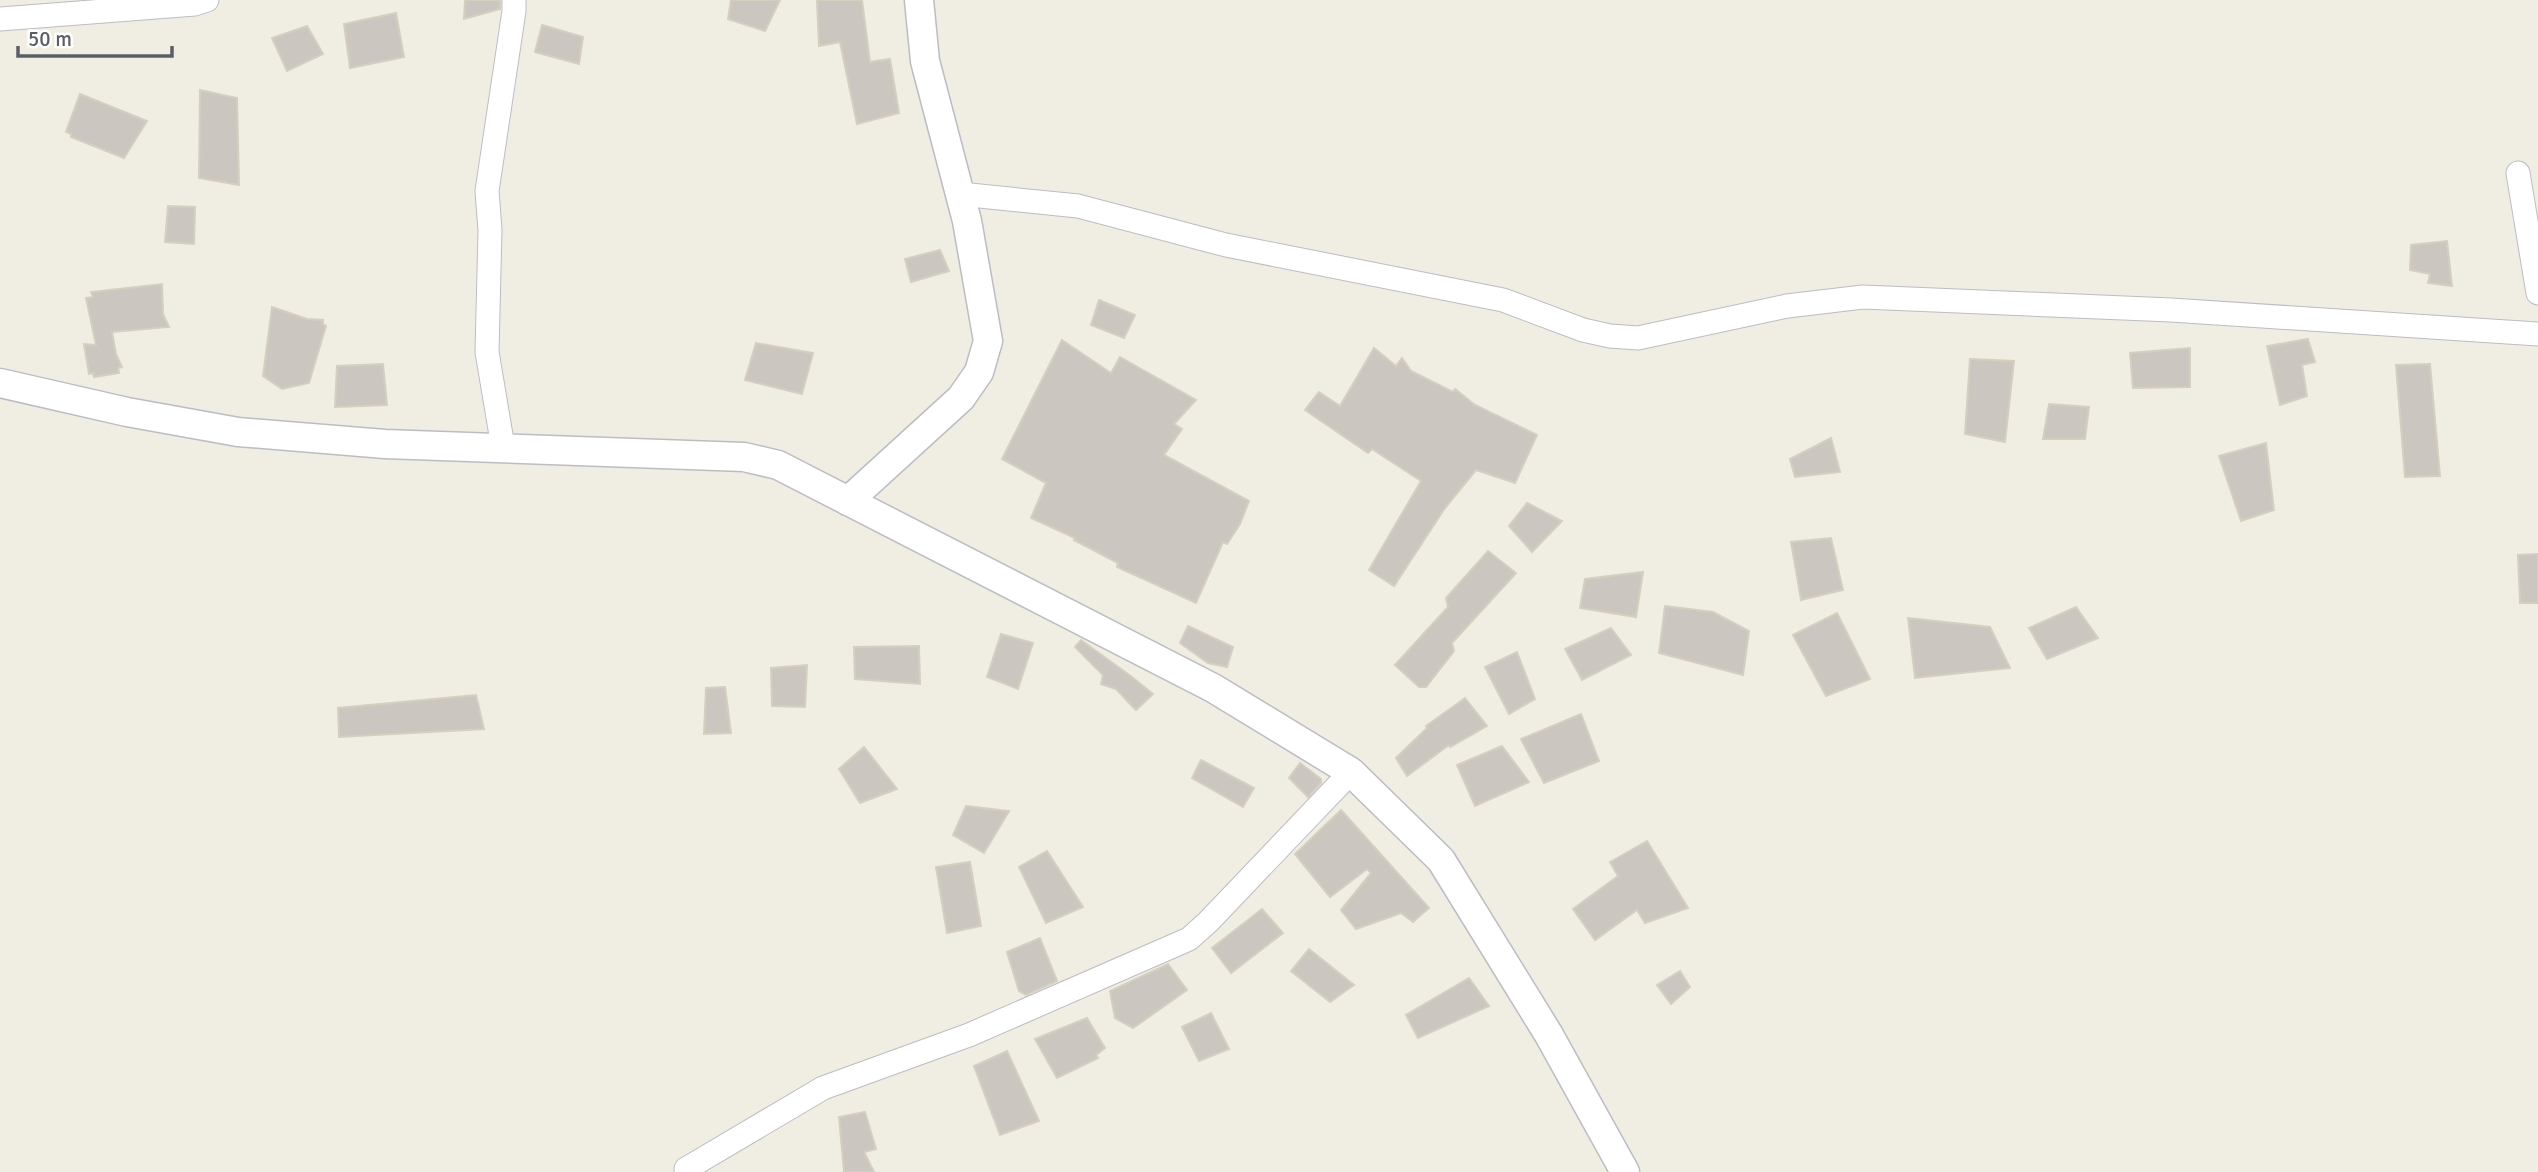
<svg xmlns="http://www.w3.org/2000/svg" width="2538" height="1172" font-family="Signika,sans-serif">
	<rect width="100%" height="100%" fill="#f0ede3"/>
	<g fill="#cbc7c0" stroke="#d5cfc0" stroke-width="2">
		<path d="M 465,0 L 500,0 L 500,9 L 464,19 Z"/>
		<path d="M 731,0 L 780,0 L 765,31 L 728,19 Z"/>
		<path d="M 817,0 L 862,0 L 870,62 L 890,59 L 899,113 L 857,124 L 840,42 L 819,46 Z"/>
		<path d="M 396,13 L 404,57 L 350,68 L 344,24 Z"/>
		<path d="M 542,25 L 583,37 L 579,64 L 535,52 Z"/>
		<path d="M 307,26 L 323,54 L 287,71 L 272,38 Z"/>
		<path d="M 200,90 L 237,98 L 239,185 L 199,178 Z"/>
		<path d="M 80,94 L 147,121 L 124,158 L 71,137 L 71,134 L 66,132 Z"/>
		<path d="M 168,206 L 195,207 L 194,244 L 165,242 Z"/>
		<path d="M 2447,241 L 2452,286 L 2428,283 L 2430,274 L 2410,270 L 2411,245 Z"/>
		<path d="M 940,250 L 949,271 L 911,282 L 905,259 Z"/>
		<path d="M 162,284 L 163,314 L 169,327 L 112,332 L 116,354 L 122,367 L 118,368 L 119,373 L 94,377 L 93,373 L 89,374 L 84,344 L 96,345 L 86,298 L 93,297 L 91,292 Z"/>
		<path d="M 1099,300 L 1135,315 L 1124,338 L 1091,325 Z"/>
		<path d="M 272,307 L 307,319 L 323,320 L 323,324 L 326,326 L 309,383 L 282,389 L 263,376 Z"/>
		<path d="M 2308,339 L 2315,362 L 2302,365 L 2307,396 L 2280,405 L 2267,346 Z"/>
		<path d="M 1062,340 L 1111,373 L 1120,357 L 1196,400 L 1174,424 L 1182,429 L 1164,455 L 1249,501 L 1240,524 L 1227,544 L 1223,542 L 1196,603 L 1117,567 L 1118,563 L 1074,540 L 1075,538 L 1031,518 L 1046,483 L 1002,459 Z"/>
		<path d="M 756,343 L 813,353 L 802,394 L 745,380 Z"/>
		<path d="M 1374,348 L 1396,366 L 1402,358 L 1411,371 L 1453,392 L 1455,389 L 1475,405 L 1537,435 L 1515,483 L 1476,470 L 1445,508 L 1394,586 L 1369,570 L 1421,481 L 1372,449 L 1368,453 L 1305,410 L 1319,392 L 1340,406 Z"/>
		<path d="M 2190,348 L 2190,387 L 2133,388 L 2130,353 Z"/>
		<path d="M 1970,359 L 2014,361 L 2005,442 L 1965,434 Z"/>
		<path d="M 383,364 L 387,405 L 335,407 L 337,366 Z"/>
		<path d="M 2430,364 L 2440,476 L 2405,477 L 2396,365 Z"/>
		<path d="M 2049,404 L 2089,407 L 2085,439 L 2043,439 Z"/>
		<path d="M 1831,438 L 1840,472 L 1795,477 L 1790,459 Z"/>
		<path d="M 2266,443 L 2274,510 L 2241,521 L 2219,456 Z"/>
		<path d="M 1527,503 L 1562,521 L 1532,552 L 1509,526 Z"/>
		<path d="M 1831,538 L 1843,590 L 1801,600 L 1791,542 Z"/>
		<path d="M 1488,551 L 1516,573 L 1452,643 L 1454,651 L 1426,687 L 1419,687 L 1395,665 L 1448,607 L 1446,598 Z"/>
		<path d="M 2538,554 L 2538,603 L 2520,603 L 2518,555 Z"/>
		<path d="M 1643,572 L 1636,617 L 1580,608 L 1585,579 Z"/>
		<path d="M 1665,606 L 1713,612 L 1749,631 L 1743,675 L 1659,653 Z"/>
		<path d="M 2076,607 L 2098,638 L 2047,659 L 2029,628 Z"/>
		<path d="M 1837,613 L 1870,679 L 1826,696 L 1793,635 Z"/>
		<path d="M 1908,618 L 1990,627 L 2010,668 L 1915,678 Z"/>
		<path d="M 1188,626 L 1233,647 L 1227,667 L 1208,663 L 1180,643 Z"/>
		<path d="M 1611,628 L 1631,655 L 1582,680 L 1565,649 Z"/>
		<path d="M 1001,634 L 1033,643 L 1018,689 L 987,677 Z"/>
		<path d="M 1081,640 L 1132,677 L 1153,694 L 1136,710 L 1116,689 L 1101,684 L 1103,675 L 1075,647 Z"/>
		<path d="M 919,646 L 920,684 L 855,679 L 854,647 Z"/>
		<path d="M 1517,652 L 1535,699 L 1509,714 L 1485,667 Z"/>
		<path d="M 807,665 L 805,707 L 772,706 L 771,668 Z"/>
		<path d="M 725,687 L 731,733 L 704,734 L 706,688 Z"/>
		<path d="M 476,695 L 484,729 L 339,737 L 338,708 Z"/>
		<path d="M 1465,698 L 1487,726 L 1450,747 L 1449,745 L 1407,776 L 1396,758 L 1427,728 L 1426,726 Z"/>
		<path d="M 1581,714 L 1599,761 L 1544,783 L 1521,739 Z"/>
		<path d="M 1502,746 L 1529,782 L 1475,806 L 1457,765 Z"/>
		<path d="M 864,747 L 897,789 L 860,803 L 839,769 Z"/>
		<path d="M 1201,760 L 1254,788 L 1243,807 L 1192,778 Z"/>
		<path d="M 1300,763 L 1321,779 L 1321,783 L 1308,797 L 1289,778 Z"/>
		<path d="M 966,806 L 1009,811 L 984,853 L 953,835 Z"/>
		<path d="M 1341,810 L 1429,908 L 1413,922 L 1401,913 L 1356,929 L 1341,910 L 1371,873 L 1367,869 L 1330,897 L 1295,854 Z"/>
		<path d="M 1647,841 L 1688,908 L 1645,923 L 1637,910 L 1595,940 L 1573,909 L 1618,876 L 1610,862 Z"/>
		<path d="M 1047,851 L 1083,907 L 1046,923 L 1019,867 Z"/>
		<path d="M 970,862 L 981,926 L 947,933 L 936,867 Z"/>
		<path d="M 1262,909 L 1283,933 L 1231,973 L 1212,948 Z"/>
		<path d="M 1040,938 L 1057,981 L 1026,995 L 1019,991 L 1007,952 Z"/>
		<path d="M 1309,949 L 1354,985 L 1330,1002 L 1291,971 Z"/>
		<path d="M 1168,964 L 1187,990 L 1133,1028 L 1115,1018 L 1110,991 Z"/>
		<path d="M 1680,971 L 1690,987 L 1671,1004 L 1657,985 Z"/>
		<path d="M 1469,978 L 1489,1006 L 1418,1038 L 1406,1015 Z"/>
		<path d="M 1211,1013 L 1229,1049 L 1199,1061 L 1182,1027 Z"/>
		<path d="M 1087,1018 L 1105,1048 L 1096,1055 L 1098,1058 L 1057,1078 L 1035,1039 Z"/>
		<path d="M 1007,1051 L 1039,1121 L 1000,1135 L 974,1066 Z"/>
		<path d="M 865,1112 L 876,1149 L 864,1152 L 874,1172 L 844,1172 L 839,1117 Z"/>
	</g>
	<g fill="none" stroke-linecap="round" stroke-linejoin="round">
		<g stroke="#bbbdc3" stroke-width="25">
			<g id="minor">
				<path d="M 0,19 L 195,4 L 207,0"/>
				<path d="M 2518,173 L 2538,293"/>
				<path d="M 960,194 L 1078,206 L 1226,245 L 1503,300 L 1583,330 L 1610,336 L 1638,338 L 1787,306 L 1863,297 L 2171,310 L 2538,334"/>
				<path d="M 503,447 L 487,352 L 490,230 L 487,191 L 514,11 L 514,0"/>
				<path d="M 686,1169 L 823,1088 L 969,1035 L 1189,939 L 1208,922 L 1351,772"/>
			</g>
		</g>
		<g stroke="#bbbdc3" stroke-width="31">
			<g id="tertiary">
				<path d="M 0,383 L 127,412 L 238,432 L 385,444 L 744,457 L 778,465 L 1213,688 L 1351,772 L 1441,860 L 1549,1035 L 1625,1172"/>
				<path d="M 848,501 L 961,398 L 979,372 L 988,341 L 967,221 L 925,61 L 919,0"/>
			</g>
		</g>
		<use href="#minor" stroke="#fff" stroke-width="23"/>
		<use href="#tertiary" stroke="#fff" stroke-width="28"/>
	</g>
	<path d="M18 46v10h154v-10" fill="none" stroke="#5b5f65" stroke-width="3.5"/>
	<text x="28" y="46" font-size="21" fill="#5b5f65" stroke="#ffffff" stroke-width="5" paint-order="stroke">50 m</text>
</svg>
